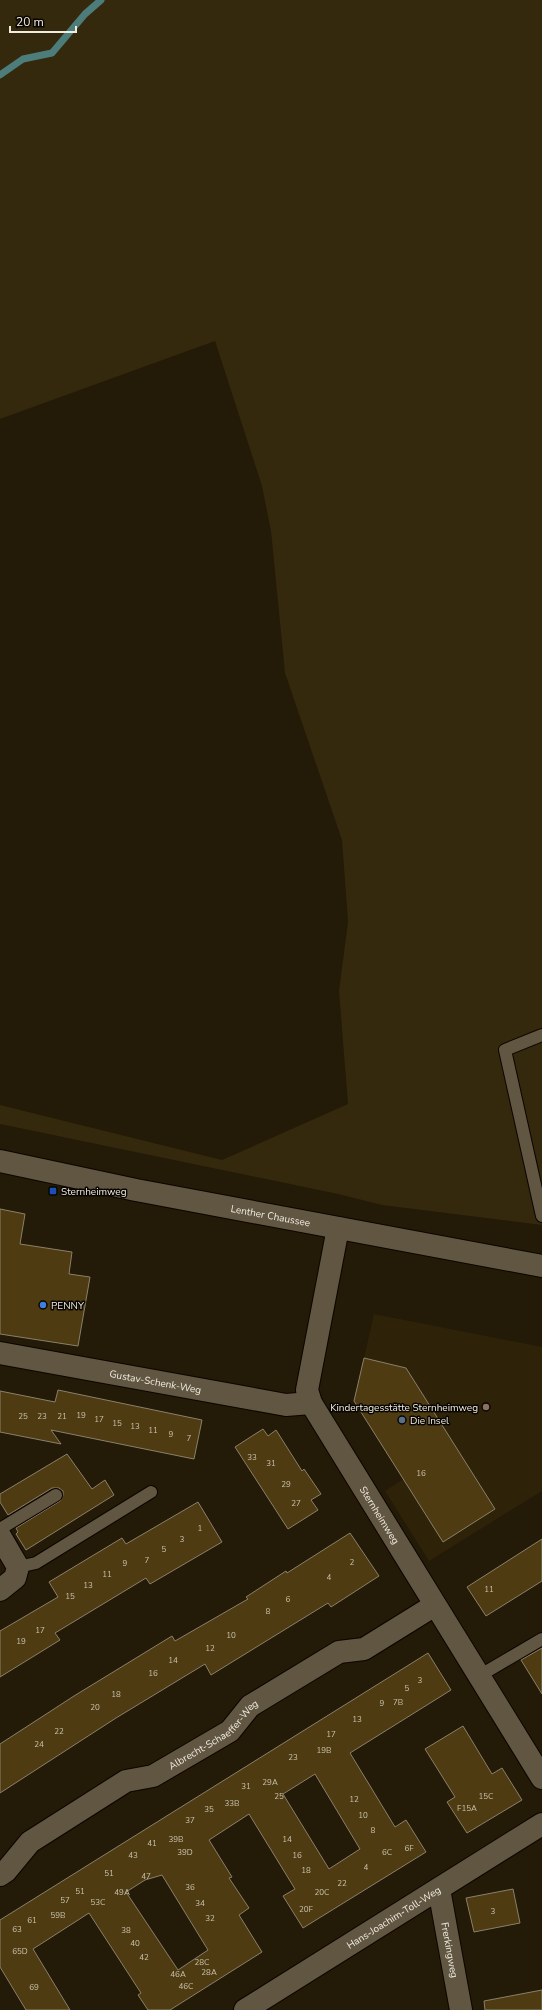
<svg xmlns="http://www.w3.org/2000/svg" width="542" height="2010" font-family="'Nunito Sans',sans-serif">
	<rect width="100%" height="100%" fill="#231a08"/>
	<path fill="#2e2309" d="M 374,1314 L 542,1347 L 542,1491 L 429,1561 L 385,1491 L 455,1446 L 406,1368 L 364,1358 Z"/>
	<path fill="#34280d" d="M 0,0 L 542,0 L 542,1225 L 382,1205 L 338,1194 L 0,1124 L 0,1105 L 222,1160 L 348,1104 L 339,991 L 348,922 L 342,840 L 285,673 L 271,531 L 262,486 L 215,341 L 0,419 Z"/>
	<g fill="none" stroke-linecap="round" stroke-linejoin="round">
		<path stroke="#4c7d7a" stroke-width="7" d="M 0,75 L 23,59 L 52,53 L 85,14 L 101,0"/>
	</g>
	<g fill="#4e3b11" stroke="#8a806b" fill-rule="evenodd">
		<path d="M 0,1209 L 25,1214 L 20,1244 L 72,1252 L 69,1274 L 90,1277 L 78,1346 L 0,1334 Z"/>
		<path d="M 364,1358 L 406,1368 L 495,1509 L 443,1542 L 354,1401 Z"/>
		<path d="M 58,1390 L 202,1420 L 194,1459 L 51,1430 L 61,1444 L 0,1432 L 0,1391 L 55,1402 Z"/>
		<path d="M 263,1429 L 268,1436 L 276,1430 L 302,1471 L 304,1469 L 321,1494 L 311,1500 L 318,1510 L 288,1529 L 235,1447 Z"/>
		<path d="M 67,1454 L 92,1489 L 105,1480 L 114,1495 L 26,1550 L 16,1534 L 18,1532 L 16,1528 L 60,1501 L 63,1495 L 63,1491 L 59,1488 L 52,1488 L 8,1515 L 0,1502 L 0,1494 Z"/>
		<path d="M 198,1502 L 222,1542 L 150,1584 L 146,1578 L 55,1633 L 60,1640 L 0,1677 L 0,1631 L 58,1597 L 49,1582 L 122,1538 L 126,1544 Z"/>
		<path d="M 350,1533 L 379,1576 L 331,1607 L 328,1603 L 211,1675 L 205,1664 L 116,1718 L 0,1793 L 0,1744 L 74,1696 L 172,1636 L 175,1641 L 248,1599 L 246,1597 L 286,1571 L 287,1573 Z"/>
		<path d="M 542,1539 L 542,1581 L 486,1616 L 467,1587 Z"/>
		<path d="M 542,1648 L 542,1694 L 521,1660 Z"/>
		<path d="M 428,1653 L 451,1690 L 350,1753 L 395,1827 L 406,1820 L 426,1852 L 303,1928 L 283,1896 L 295,1889 L 249,1814 L 209,1840 L 232,1877 L 229,1878 L 249,1908 L 239,1915 L 262,1952 L 170,2010 L 148,2010 L 138,1995 L 141,1993 L 89,1913 L 33,1949 L 70,2010 L 26,2010 L 0,1967 L 0,1920 ZM 315,1774 L 360,1849 L 329,1869 L 283,1794 ZM 162,1875 L 208,1950 L 178,1970 L 126,1892 L 145,1880 Z"/>
		<path d="M 463,1726 L 492,1774 L 502,1768 L 522,1800 L 467,1833 L 447,1802 L 455,1797 L 425,1749 Z"/>
		<path d="M 513,1889 L 520,1923 L 474,1932 L 466,1898 Z"/>
		<path d="M 542,1990 L 542,2010 L 485,2010 L 484,2001 Z"/>
	</g>
	<g fill="none" stroke-linecap="round" stroke-linejoin="round">
		<g stroke="#0c0500" stroke-width="14">
			<g id="service">
				<path d="M 542,1035 L 505,1050 L 542,1216"/>
				<path d="M 0,1529 L 56,1495"/>
				<path d="M 18,1567 L 36,1563 L 151,1492"/>
				<path d="M 479,1676 L 542,1639"/>
			</g>
		</g>
		<g stroke="#0c0500" stroke-width="24">
			<g id="minor">
				<path id="s1" d="M 338,1228 L 307,1390 L 311,1403 L 542,1778"/>
				<path id="s2" d="M 0,1353 L 286,1405 L 311,1403"/>
				<path d="M 0,1536 L 18,1567 L 15,1578 L 0,1590"/>
				<path id="s3" d="M 0,1875 L 6,1871 L 30,1842 L 126,1781 L 153,1776 L 230,1731 L 250,1706 L 339,1652 L 364,1649 L 435,1605"/>
				<path id="s4" d="M 439,1889 L 461,2010"/>
				<path id="s5" d="M 245,2010 L 542,1824"/>
			</g>
		</g>
		<g stroke="#0c0500" stroke-width="24">
			<g id="tertiary">
				<path id="s6" d="M 0,1161 L 136,1190 L 542,1266"/>
			</g>
		</g>
		<use href="#service" stroke="#605642" stroke-width="12"/>
		<use href="#minor" stroke="#605642" stroke-width="22"/>
		<use href="#tertiary" stroke="#605642" stroke-width="22"/>
	</g>
	<rect fill="#1a4fb4" stroke="#090602" stroke-width="1.5" x="49" y="1187" width="8" height="8" rx="2"/>
	<circle fill="#3f7fe0" stroke="#090602" stroke-width="1.5" cx="43" cy="1305" r="4"/>
	<circle fill="#8d6e63" stroke="#090602" stroke-width="1.5" cx="486" cy="1407" r="4"/>
	<circle fill="#5c6f8a" stroke="#090602" stroke-width="1.5" cx="402" cy="1420" r="4"/>
	<g text-anchor="middle" stroke-width="3" stroke-linejoin="round" paint-order="stroke">
		<g font-size="8" fill="#c8c0ac">
			<text x="81" y="1418">19</text>
			<text x="23" y="1419">25</text>
			<text x="42" y="1419">23</text>
			<text x="62" y="1419">21</text>
			<text x="99" y="1422">17</text>
			<text x="117" y="1426">15</text>
			<text x="135" y="1429">13</text>
			<text x="153" y="1433">11</text>
			<text x="171" y="1437">9</text>
			<text x="189" y="1441">7</text>
			<text x="252" y="1460">33</text>
			<text x="271" y="1466">31</text>
			<text x="421" y="1476">16</text>
			<text x="286" y="1487">29</text>
			<text x="296" y="1506">27</text>
			<text x="200" y="1531">1</text>
			<text x="182" y="1542">3</text>
			<text x="164" y="1552">5</text>
			<text x="147" y="1563">7</text>
			<text x="352" y="1565">2</text>
			<text x="125" y="1566">9</text>
			<text x="107" y="1577">11</text>
			<text x="329" y="1580">4</text>
			<text x="88" y="1588">13</text>
			<text x="489" y="1592">11</text>
			<text x="70" y="1599">15</text>
			<text x="288" y="1602">6</text>
			<text x="268" y="1614">8</text>
			<text x="40" y="1633">17</text>
			<text x="231" y="1638">10</text>
			<text x="21" y="1644">19</text>
			<text x="210" y="1651">12</text>
			<text x="173" y="1663">14</text>
			<text x="153" y="1676">16</text>
			<text x="420" y="1683">3</text>
			<text x="407" y="1691">5</text>
			<text x="116" y="1697">18</text>
			<text x="398" y="1705">7B</text>
			<text x="382" y="1706">9</text>
			<text x="95" y="1710">20</text>
			<text x="357" y="1722">13</text>
			<text x="59" y="1734">22</text>
			<text x="331" y="1737">17</text>
			<text x="39" y="1747">24</text>
			<text x="324" y="1753">19B</text>
			<text x="293" y="1760">23</text>
			<text x="270" y="1785">29A</text>
			<text x="246" y="1789">31</text>
			<text x="279" y="1799">25</text>
			<text x="486" y="1799">15C</text>
			<text x="354" y="1802">12</text>
			<text x="232" y="1806">33B</text>
			<text x="467" y="1811">F15A</text>
			<text x="209" y="1812">35</text>
			<text x="363" y="1818">10</text>
			<text x="190" y="1823">37</text>
			<text x="373" y="1833">8</text>
			<text x="176" y="1842">39B</text>
			<text x="287" y="1842">14</text>
			<text x="152" y="1846">41</text>
			<text x="409" y="1851">6F</text>
			<text x="185" y="1855">39D</text>
			<text x="387" y="1855">6C</text>
			<text x="133" y="1858">43</text>
			<text x="297" y="1858">16</text>
			<text x="366" y="1870">4</text>
			<text x="306" y="1873">18</text>
			<text x="109" y="1876">51</text>
			<text x="146" y="1879">47</text>
			<text x="342" y="1886">22</text>
			<text x="190" y="1890">36</text>
			<text x="80" y="1894">51</text>
			<text x="122" y="1895">49A</text>
			<text x="322" y="1895">20C</text>
			<text x="65" y="1903">57</text>
			<text x="98" y="1905">53C</text>
			<text x="200" y="1906">34</text>
			<text x="306" y="1912">20F</text>
			<text x="493" y="1914">3</text>
			<text x="58" y="1918">59B</text>
			<text x="210" y="1921">32</text>
			<text x="32" y="1923">61</text>
			<text x="17" y="1932">63</text>
			<text x="126" y="1933">38</text>
			<text x="135" y="1946">40</text>
			<text x="20" y="1954">65D</text>
			<text x="144" y="1960">42</text>
			<text x="202" y="1965">28C</text>
			<text x="209" y="1975">28A</text>
			<text x="178" y="1977">46A</text>
			<text x="186" y="1989">46C</text>
			<text x="34" y="1990">69</text>
		</g>
		<g font-size="10" fill="#f1ece0" stroke="#090602" text-anchor="start">
			<text x="61" y="1195">Sternheimweg</text>
			<text x="51" y="1309">PENNY</text>
			<text x="478" y="1411" text-anchor="end">Kindertagesstätte Sternheimweg</text>
			<text x="410" y="1424">Die Insel</text>
		</g>
		<g font-size="10" fill="#f1ece0" stroke="#090602">
			<text dy="4" stroke="none"><textPath href="#s6" startOffset="276">Lenther Chaussee</textPath></text>
			<text dy="4" stroke="none"><textPath href="#s2" startOffset="158">Gustav-Schenk-Weg</textPath></text>
			<text dy="4" stroke="none"><textPath href="#s1" startOffset="310">Sternheimweg</textPath></text>
			<text dy="4" stroke="none"><textPath href="#s3" startOffset="260">Albrecht-Schaeffer-Weg</textPath></text>
			<text dy="4" stroke="none"><textPath href="#s5" startOffset="175">Hans-Joachim-Toll-Weg</textPath></text>
			<text dy="4" stroke="none"><textPath href="#s4" startOffset="62">Frerkingweg</textPath></text>
		</g>
	</g>
	<path d="M10 26v6h66v-6" fill="none" stroke="#f1ece0" stroke-width="2"/>
	<text x="16" y="26" font-size="12" fill="#f1ece0" stroke="#090602" stroke-width="3" paint-order="stroke">20 m</text>
</svg>
